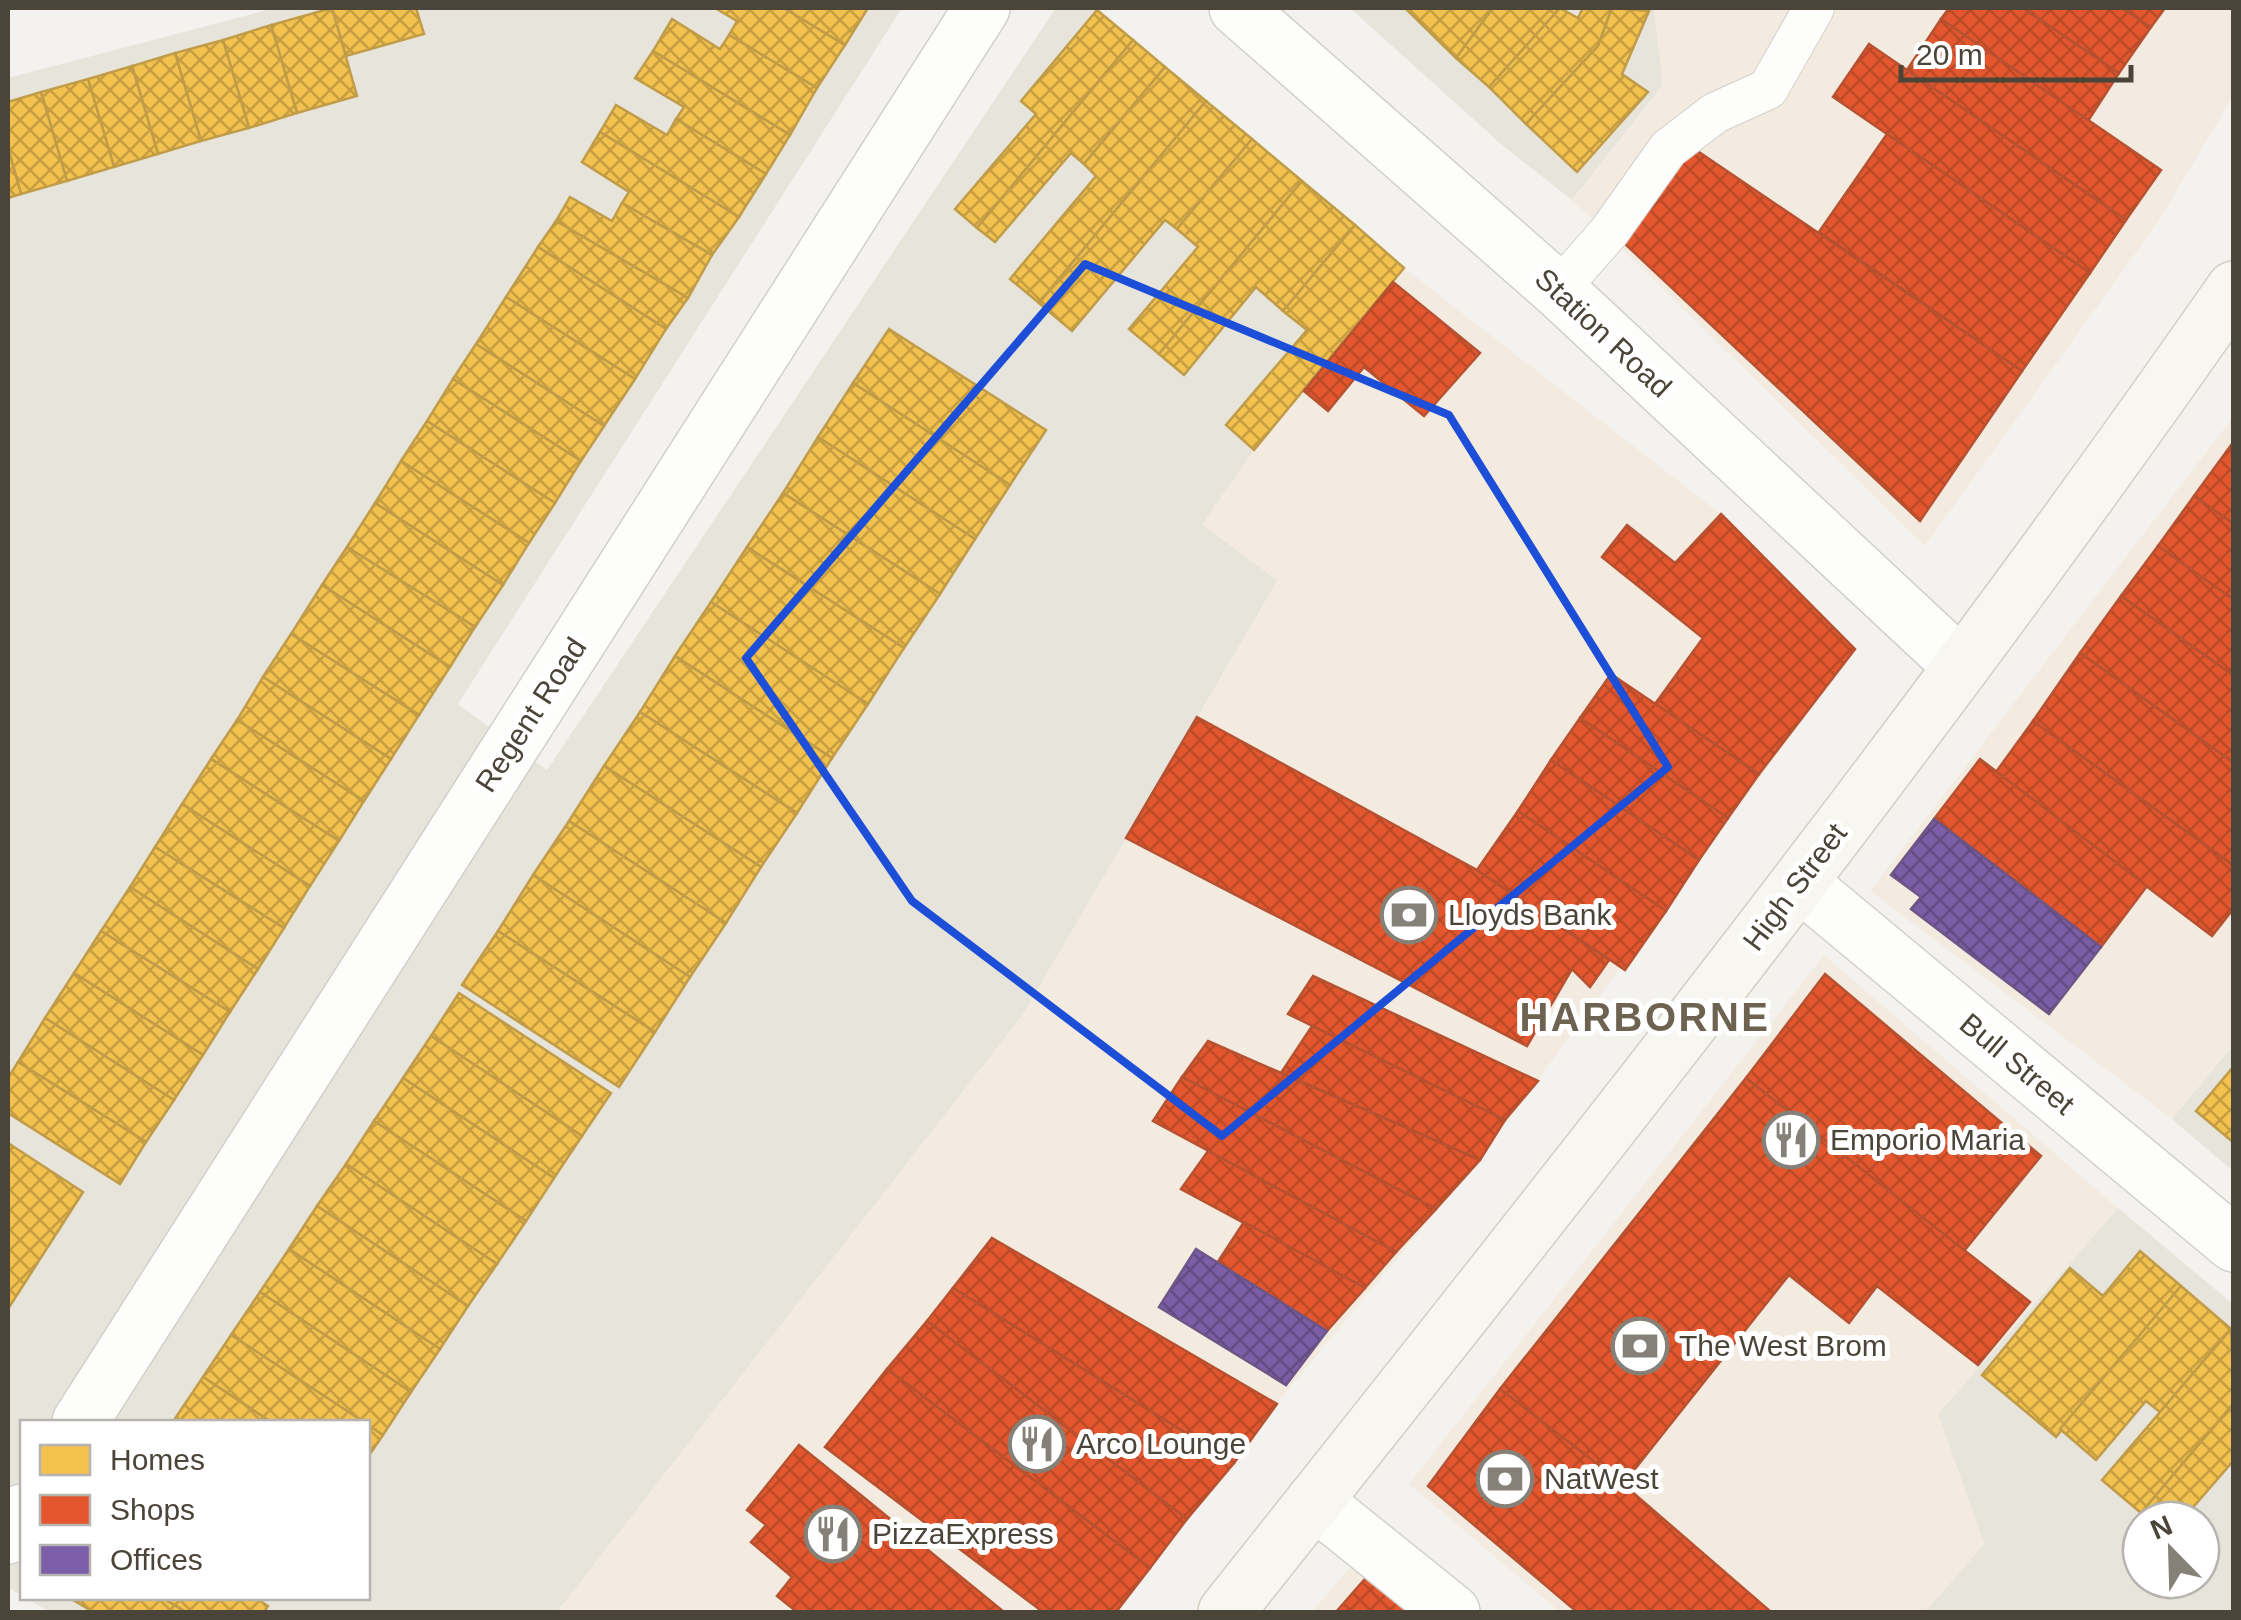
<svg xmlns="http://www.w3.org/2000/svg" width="2241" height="1620" font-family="Helvetica,sans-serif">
	<defs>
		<pattern id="homes-cross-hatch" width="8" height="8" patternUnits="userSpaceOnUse" patternTransform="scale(2.5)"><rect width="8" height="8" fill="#f2c14e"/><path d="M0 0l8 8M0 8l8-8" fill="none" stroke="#c69e42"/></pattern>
		<pattern id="shops-cross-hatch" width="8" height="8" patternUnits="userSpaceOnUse" patternTransform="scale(2.5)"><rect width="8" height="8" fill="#e4572e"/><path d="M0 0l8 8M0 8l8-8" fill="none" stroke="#bb4a28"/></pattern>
		<pattern id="offices-cross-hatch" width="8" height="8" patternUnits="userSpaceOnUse" patternTransform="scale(2.5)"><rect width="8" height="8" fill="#7b5ea7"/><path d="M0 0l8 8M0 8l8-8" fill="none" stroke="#624c82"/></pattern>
	</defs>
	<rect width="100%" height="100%" fill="#f4f2ee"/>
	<g fill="#e7e4dc" fill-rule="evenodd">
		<path d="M 275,8 L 902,8 L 458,704 L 547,770 L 1056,8 L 1097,10 L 1404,268 L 1203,525 L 1278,580 L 1022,1016 L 557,1612 L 50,1612 L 25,1598 L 368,1598 L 368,1422 L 22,1422 L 22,1596 L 8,1587 L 8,78 Z"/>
		<path d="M 1350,8 L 1654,8 L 1663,85 L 1572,200 L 1502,145 Z"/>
		<path d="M 2233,1045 L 2233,1171 L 2172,1119 Z"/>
		<path d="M 2118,1208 L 2233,1304 L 2233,1612 L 1925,1612 L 1984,1544 L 1938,1414 ZM 2141,1520 L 2201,1520 L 2201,1580 L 2141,1580 Z"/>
	</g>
	<g fill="#f3ebdf">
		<path d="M 1654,8 L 2233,8 L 2233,96 L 2158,222 L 1925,546 L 1572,200 L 1663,86 Z"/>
		<path d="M 1404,268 L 1721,514 L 1855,649 L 1472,1169 L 1103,1612 L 557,1612 L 1022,1016 L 1278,581 L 1202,524 L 1254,450 Z"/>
		<path d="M 2233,417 L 2233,1045 L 2172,1119 L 1870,891 Z"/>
		<path d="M 1824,955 L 2118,1208 L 1938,1414 L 1984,1544 L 1925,1612 L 1560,1612 L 1409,1484 Z"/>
		<path d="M 1357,1559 L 1419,1612 L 1312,1612 Z"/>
	</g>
	<g fill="url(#homes-cross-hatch)" stroke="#c09c48" stroke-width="2.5">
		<path d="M 332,8 L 416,8 L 424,34 L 346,56 Z"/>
		<path d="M 332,8 L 357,96 L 297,113 L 271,25 Z"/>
		<path d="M 715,8 L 784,8 L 845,45 L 817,88 L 729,35 L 737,21 Z"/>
		<path d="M 784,8 L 868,8 L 845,45 Z"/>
		<path d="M 1405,8 L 1493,8 L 1456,58 Z"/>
		<path d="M 1493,8 L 1560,8 L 1489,87 L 1456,58 Z"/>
		<path d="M 1560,8 L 1578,18 L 1583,8 L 1612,8 L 1598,46 L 1526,124 L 1489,87 Z"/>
		<path d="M 1612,8 L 1649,11 L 1622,74 L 1648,92 L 1577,172 L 1526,124 L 1598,46 Z"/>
		<path d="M 1097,10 L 1133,40 L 977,228 L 955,209 L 1036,114 L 1021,101 Z"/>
		<path d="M 672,19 L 720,49 L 729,35 L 817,88 L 790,135 L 653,51 Z"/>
		<path d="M 271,25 L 297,113 L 249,128 L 223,40 Z"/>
		<path d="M 223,40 L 249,128 L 201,141 L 175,53 Z"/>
		<path d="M 1133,40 L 1165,67 L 1084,164 L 1071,153 L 995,242 L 977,228 Z"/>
		<path d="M 653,51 L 790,135 L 766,174 L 676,119 L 684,107 L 635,78 Z"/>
		<path d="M 175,53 L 201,141 L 158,154 L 132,66 Z"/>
		<path d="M 132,66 L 158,154 L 114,167 L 88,79 Z"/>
		<path d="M 1165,67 L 1206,101 L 1039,303 L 1010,279 L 1096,176 L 1084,164 Z"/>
		<path d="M 88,79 L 114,167 L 67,181 L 41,92 Z"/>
		<path d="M 41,92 L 67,181 L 21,194 L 8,148 L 8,102 Z"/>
		<path d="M 1206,101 L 1252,139 L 1177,229 L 1165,220 L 1072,331 L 1039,303 Z"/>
		<path d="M 616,105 L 667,135 L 676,119 L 766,174 L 739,217 L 600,132 Z"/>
		<path d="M 600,132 L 739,217 L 712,255 L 622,203 L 629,192 L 582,162 Z"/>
		<path d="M 1252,139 L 1302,181 L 1159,354 L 1129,329 L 1198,247 L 1177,229 Z"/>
		<path d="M 8,148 L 21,194 L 8,198 Z"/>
		<path d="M 1302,181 L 1355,225 L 1283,311 L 1256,287 L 1184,375 L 1159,354 Z"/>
		<path d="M 570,197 L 612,221 L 622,203 L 712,255 L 688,298 L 556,221 Z"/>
		<path d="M 556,221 L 688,298 L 666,329 L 538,247 Z"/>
		<path d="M 1355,225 L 1404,268 L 1254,450 L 1226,425 L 1307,330 L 1283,311 Z"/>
		<path d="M 538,247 L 666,329 L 635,379 L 506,297 Z"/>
		<path d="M 506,297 L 635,379 L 604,426 L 476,344 Z"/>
		<path d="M 889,329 L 1046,430 L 1010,485 L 853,383 Z"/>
		<path d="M 476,344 L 604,426 L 581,461 L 453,379 Z"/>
		<path d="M 453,379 L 581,461 L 555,503 L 427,421 Z"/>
		<path d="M 853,383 L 1010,485 L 975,539 L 818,437 Z"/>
		<path d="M 427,421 L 555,503 L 529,543 L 401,461 Z"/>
		<path d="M 818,437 L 975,539 L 940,594 L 783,493 Z"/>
		<path d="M 401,461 L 529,543 L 503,585 L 375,503 Z"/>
		<path d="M 783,493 L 940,594 L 904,648 L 747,547 Z"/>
		<path d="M 375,503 L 503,585 L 475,627 L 347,547 Z"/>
		<path d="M 347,547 L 475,627 L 450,667 L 322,585 Z"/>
		<path d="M 747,547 L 904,648 L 868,704 L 711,602 Z"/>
		<path d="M 322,585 L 450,667 L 419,715 L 291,634 Z"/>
		<path d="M 711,602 L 868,704 L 832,758 L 675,656 Z"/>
		<path d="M 291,634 L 419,715 L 391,759 L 263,677 Z"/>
		<path d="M 675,656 L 832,758 L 797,813 L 640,712 Z"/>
		<path d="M 263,677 L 391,759 L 364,801 L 237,720 Z"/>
		<path d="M 640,712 L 797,813 L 761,867 L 604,766 Z"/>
		<path d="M 237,720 L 364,801 L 339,841 L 211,759 Z"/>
		<path d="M 211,759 L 339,841 L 310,886 L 182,804 Z"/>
		<path d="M 604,766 L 761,867 L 726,923 L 569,821 Z"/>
		<path d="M 182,804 L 310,886 L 284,928 L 155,847 Z"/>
		<path d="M 569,821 L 726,923 L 690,977 L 533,875 Z"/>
		<path d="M 155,847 L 284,928 L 258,969 L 130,887 Z"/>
		<path d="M 533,875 L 690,977 L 655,1032 L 498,931 Z"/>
		<path d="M 130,887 L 258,969 L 230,1012 L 101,931 Z"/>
		<path d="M 101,931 L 230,1012 L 203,1055 L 74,973 Z"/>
		<path d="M 498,931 L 655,1032 L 619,1087 L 462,985 Z"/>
		<path d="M 74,973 L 203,1055 L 174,1100 L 45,1018 Z"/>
		<path d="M 459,993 L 611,1093 L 582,1136 L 431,1036 Z"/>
		<path d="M 45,1018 L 174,1100 L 146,1142 L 18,1062 Z"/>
		<path d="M 431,1036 L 582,1136 L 554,1178 L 403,1078 Z"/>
		<path d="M 18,1062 L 146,1142 L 120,1184 L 8,1113 L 8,1078 Z"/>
		<path d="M 2234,1066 L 2234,1143 L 2196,1111 Z"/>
		<path d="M 403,1078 L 554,1178 L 526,1221 L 374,1121 Z"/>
		<path d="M 374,1121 L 526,1221 L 497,1264 L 346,1164 Z"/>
		<path d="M 8,1143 L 83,1192 L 8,1309 Z"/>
		<path d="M 346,1164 L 497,1264 L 468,1306 L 317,1206 Z"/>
		<path d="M 317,1206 L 468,1306 L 440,1349 L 289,1249 Z"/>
		<path d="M 289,1249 L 440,1349 L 411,1392 L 260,1292 Z"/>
		<path d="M 2140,1251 L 2181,1286 L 2056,1437 L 1982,1375 L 2070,1268 L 2103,1296 Z"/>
		<path d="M 2181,1286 L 2231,1329 L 2160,1412 L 2146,1401 L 2096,1460 L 2060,1429 Z"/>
		<path d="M 260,1292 L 411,1392 L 383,1435 L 231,1335 Z"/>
		<path d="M 2231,1329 L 2234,1403 L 2141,1513 L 2102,1480 Z"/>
		<path d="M 231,1335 L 364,1422 L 271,1422 L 203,1377 Z"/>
		<path d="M 203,1377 L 271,1422 L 174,1420 Z"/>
		<path d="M 2234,1403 L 2234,1460 L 2182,1520 L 2148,1520 L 2141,1513 Z"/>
		<path d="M 368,1425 L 383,1435 L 368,1457 Z"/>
		<path d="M 70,1598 L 163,1598 L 186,1612 L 93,1612 Z"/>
		<path d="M 163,1598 L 256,1598 L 268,1606 L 264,1612 L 186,1612 Z"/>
	</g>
	<g fill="url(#shops-cross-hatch)" stroke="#b65131" stroke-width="2.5">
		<path d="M 1949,8 L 2023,8 L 2119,73 L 2088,121 L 1941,19 Z"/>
		<path d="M 2023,8 L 2122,8 L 2151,27 L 2119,73 Z"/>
		<path d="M 2122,8 L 2165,8 L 2151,27 Z"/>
		<path d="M 1941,19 L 2161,170 L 2126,220 L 1907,70 Z"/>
		<path d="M 1869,44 L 2126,220 L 2090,273 L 1833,97 Z"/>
		<path d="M 1887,134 L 2090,273 L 2022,371 L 1819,232 Z"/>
		<path d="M 1693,148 L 2022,371 L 1920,521 L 1622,241 Z"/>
		<path d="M 1393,282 L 1480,353 L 1424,416 L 1364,367 L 1328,411 L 1304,391 Z"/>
		<path d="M 2234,441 L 2234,524 L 2194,496 Z"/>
		<path d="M 2194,496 L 2234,524 L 2234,600 L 2158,546 Z"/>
		<path d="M 1721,514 L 1855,649 L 1759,774 L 1655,704 L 1703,638 L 1602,557 L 1627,525 L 1675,563 Z"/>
		<path d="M 2158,546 L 2234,600 L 2234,676 L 2121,596 Z"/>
		<path d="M 2121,596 L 2234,676 L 2234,763 L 2080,653 Z"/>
		<path d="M 2080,653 L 2234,763 L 2234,866 L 2033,721 Z"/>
		<path d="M 1611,674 L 1759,774 L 1728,818 L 1580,718 Z"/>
		<path d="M 1197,717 L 1477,870 L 1609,960 L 1590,987 L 1572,969 L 1527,1046 L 1126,838 Z"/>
		<path d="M 1580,718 L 1728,818 L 1699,860 L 1551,760 Z"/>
		<path d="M 2033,721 L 2234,866 L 2234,908 L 2212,936 L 1996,772 Z"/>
		<path d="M 1980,759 L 2147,886 L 2101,947 L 1934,819 Z"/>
		<path d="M 1551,760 L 1699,860 L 1666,911 L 1518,811 Z"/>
		<path d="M 1518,811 L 1666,911 L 1625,970 L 1477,870 Z"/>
		<path d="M 1825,974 L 2041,1156 L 1964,1251 L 1746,1078 Z"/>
		<path d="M 1313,976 L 1538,1081 L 1505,1120 L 1288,1014 Z"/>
		<path d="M 1312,1026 L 1505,1120 L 1480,1160 L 1281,1073 Z"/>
		<path d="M 1208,1041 L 1281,1073 L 1480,1160 L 1436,1209 L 1182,1077 Z"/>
		<path d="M 1182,1077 L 1436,1209 L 1396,1252 L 1153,1121 Z"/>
		<path d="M 1746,1078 L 2030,1302 L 1978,1365 L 1877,1286 L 1849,1323 L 1789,1275 L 1623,1484 L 1500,1389 Z"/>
		<path d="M 1208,1151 L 1396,1252 L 1365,1288 L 1181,1189 Z"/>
		<path d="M 1244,1222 L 1365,1288 L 1327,1331 L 1217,1263 Z"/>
		<path d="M 992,1238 L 1277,1404 L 1234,1463 L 953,1288 Z"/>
		<path d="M 953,1288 L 1234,1463 L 1187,1519 L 927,1321 Z"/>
		<path d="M 927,1321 L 1187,1519 L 1150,1568 L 887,1369 Z"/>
		<path d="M 887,1369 L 1150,1568 L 1116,1612 L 1043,1612 L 825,1447 Z"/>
		<path d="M 1500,1389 L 1623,1484 L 1771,1612 L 1577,1612 L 1428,1486 Z"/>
		<path d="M 799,1445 L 862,1496 L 1004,1612 L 797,1612 L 777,1596 L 792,1577 L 751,1542 L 766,1525 L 747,1510 Z"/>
		<path d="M 1371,1572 L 1419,1612 L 1336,1612 Z"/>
	</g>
	<g fill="url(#offices-cross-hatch)" stroke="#6d5686" stroke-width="2.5">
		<path d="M 1934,819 L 2101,947 L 2049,1014 L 1911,909 L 1921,897 L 1891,875 Z"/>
		<path d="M 1196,1249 L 1327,1331 L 1286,1385 L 1159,1307 Z"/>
	</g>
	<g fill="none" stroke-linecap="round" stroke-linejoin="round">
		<g stroke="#d2d0cb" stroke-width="42">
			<path id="service" d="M 1558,290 L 1609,232 L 1668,149 L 1715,113 L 1768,89 L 1814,8"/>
		</g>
		<g stroke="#d2d0cb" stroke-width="58">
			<g id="minor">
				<path d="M 1237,8 L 1558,290 L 1961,666"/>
				<path d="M 1800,883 L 2234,1244"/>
				<path d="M 80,1422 L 982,8"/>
				<path d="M 1314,1501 L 1452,1612"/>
				<path d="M 8,1536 L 22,1512"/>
			</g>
		</g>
		<g stroke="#d3cfc5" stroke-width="58">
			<path id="secondary" d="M 1226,1612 C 1571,1178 1917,744 2234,289"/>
		</g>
		<use href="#service" stroke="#fdfdfc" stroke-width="40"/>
		<use href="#minor" stroke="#fdfdfc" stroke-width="55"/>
		<use href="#secondary" stroke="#f7f6f1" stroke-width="55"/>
	</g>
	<path fill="none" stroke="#1d4ed8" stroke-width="8" stroke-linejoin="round" d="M 1085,264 L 1449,415 L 1668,767 L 1222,1136 L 912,901 L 746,658 Z"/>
	<defs>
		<g id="bank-ring" transform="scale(2.875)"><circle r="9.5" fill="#fff" stroke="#868178" stroke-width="1.5"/><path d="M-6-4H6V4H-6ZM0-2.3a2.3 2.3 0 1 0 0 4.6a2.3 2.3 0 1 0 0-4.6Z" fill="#868178"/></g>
		<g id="restaurant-ring" transform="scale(2.875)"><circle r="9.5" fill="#fff" stroke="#868178" stroke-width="1.5"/><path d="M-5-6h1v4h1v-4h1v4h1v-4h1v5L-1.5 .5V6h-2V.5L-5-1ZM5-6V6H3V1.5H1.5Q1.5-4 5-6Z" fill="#868178"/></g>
	</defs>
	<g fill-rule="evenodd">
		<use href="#bank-ring" x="1409" y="915"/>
		<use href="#restaurant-ring" x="1791" y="1140"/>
		<use href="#bank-ring" x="1640" y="1346"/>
		<use href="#restaurant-ring" x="1037" y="1444"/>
		<use href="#bank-ring" x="1505" y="1479"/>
		<use href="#restaurant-ring" x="833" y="1534"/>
	</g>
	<g text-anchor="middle" stroke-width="10" stroke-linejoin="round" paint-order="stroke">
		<g font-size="30" fill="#4b4439" stroke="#fff">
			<text transform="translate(1603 333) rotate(43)" y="10">Station Road</text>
			<text transform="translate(531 715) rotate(-57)" y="10">Regent Road</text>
			<text transform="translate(1795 887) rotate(-53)" y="10">High Street</text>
			<text transform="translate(2017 1064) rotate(40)" y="10">Bull Street</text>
		</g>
		<g font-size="30" fill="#4b4439" stroke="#fff" text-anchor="start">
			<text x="1448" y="925">Lloyds Bank</text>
			<text x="1830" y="1150">Emporio Maria</text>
			<text x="1679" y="1356">The West Brom</text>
			<text x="1076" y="1454">Arco Lounge</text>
			<text x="1544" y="1489">NatWest</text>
			<text x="872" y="1544">PizzaExpress</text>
		</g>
		<g font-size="40" font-weight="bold" letter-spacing="2.5" fill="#6e6250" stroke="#fff">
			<text x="1645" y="1031">HARBORNE</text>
		</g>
	</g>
	<rect width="2241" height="1620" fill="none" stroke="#4b4439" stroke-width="20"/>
	<rect x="20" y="1420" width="350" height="180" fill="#ffffff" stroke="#b7b4b0" stroke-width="2.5"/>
	<rect x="40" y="1445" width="50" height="30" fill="#f2c14e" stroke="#b7b4b0" stroke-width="2.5"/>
	<text x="110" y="1470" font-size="30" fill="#4b4439">Homes</text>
	<rect x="40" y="1495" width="50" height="30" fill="#e4572e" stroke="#b7b4b0" stroke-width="2.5"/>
	<text x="110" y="1520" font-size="30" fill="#4b4439">Shops</text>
	<rect x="40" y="1545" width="50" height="30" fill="#7b5ea7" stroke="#b7b4b0" stroke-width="2.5"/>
	<text x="110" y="1570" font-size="30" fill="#4b4439">Offices</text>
	<g transform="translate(2171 1550) rotate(337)"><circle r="48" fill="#ffffff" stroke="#b7b4b0" stroke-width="2.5"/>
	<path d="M0-8L18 38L0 25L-18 38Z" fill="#868178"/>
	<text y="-15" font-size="28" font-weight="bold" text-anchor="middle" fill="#4b4439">N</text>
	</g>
	<path d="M1901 65v15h230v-15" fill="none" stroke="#4b4439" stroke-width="5"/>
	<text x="1916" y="65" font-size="30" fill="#4b4439" stroke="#ffffff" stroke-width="8" paint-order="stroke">20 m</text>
</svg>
